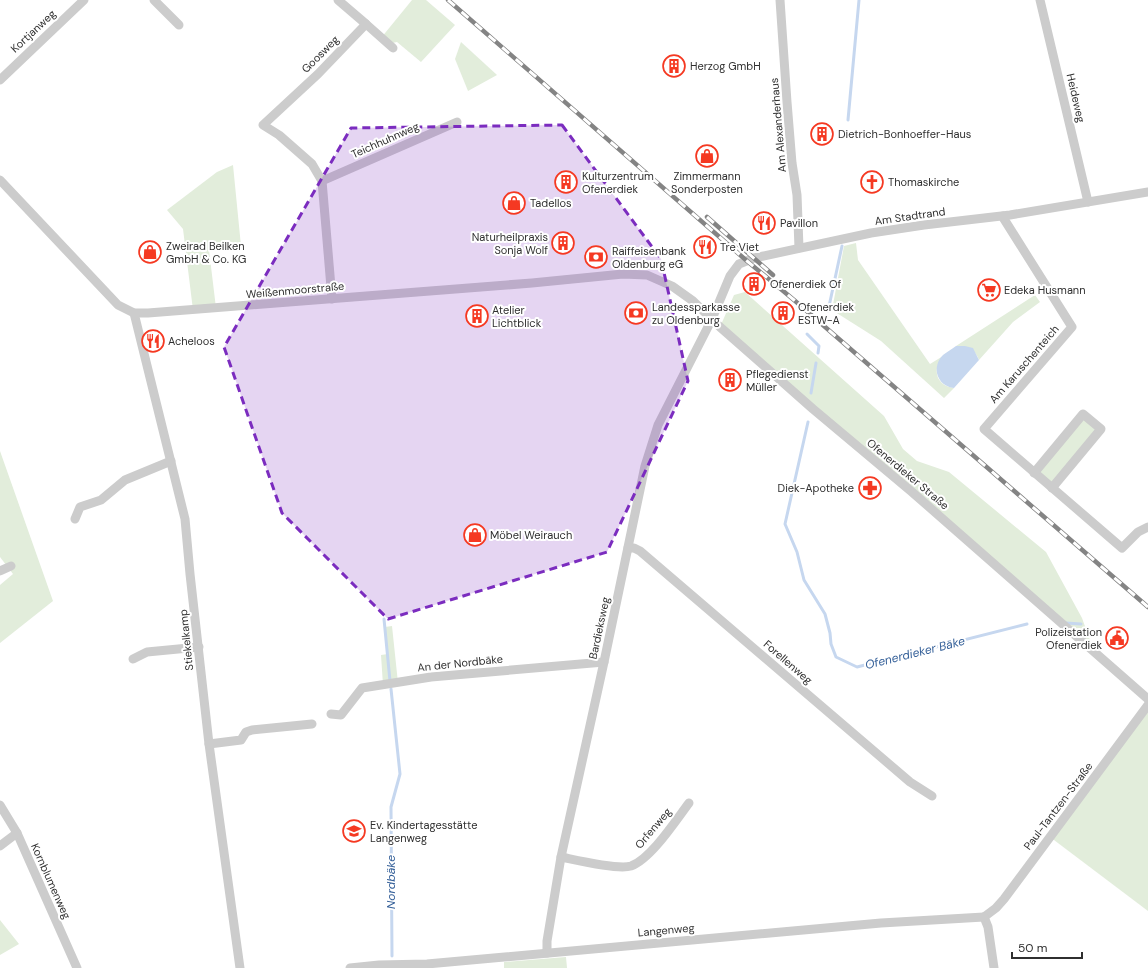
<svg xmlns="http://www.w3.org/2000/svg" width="1148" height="968" font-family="'DM Sans',sans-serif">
	<rect width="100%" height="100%" fill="#fff"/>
	<g fill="#e2eddb">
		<path d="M 412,0 L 426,0 L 455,25 L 421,62 L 397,42 L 388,44 L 381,38 Z"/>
		<path d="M 461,42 L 497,75 L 468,91 L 455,59 Z"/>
		<path d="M 233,165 L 241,246 L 209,250 L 216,308 L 193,310 L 183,229 L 167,210 L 217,172 Z"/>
		<path d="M 856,243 L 858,260 L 930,364 L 943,356 C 941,359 938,364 937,368 C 935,379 943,387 954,388 L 944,398 L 881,341 L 832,310 L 844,246 Z"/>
		<path d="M 745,292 L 884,416 L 903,449 L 917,461 L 949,472 L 1046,552 L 1082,618 L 1091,643 L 813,409 L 720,327 L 734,295 Z"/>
		<path d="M 1035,295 L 1040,302 L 1013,322 L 979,360 C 975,349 968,346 956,346 Z"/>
		<path d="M 1083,414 L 1101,429 L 1052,488 L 1034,473 Z"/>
		<path d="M 0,451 L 53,601 L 0,643 L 0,585 L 13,574 L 0,557 Z"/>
		<path d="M 392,626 L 398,683 L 383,685 L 381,655 L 388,654 L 385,627 Z"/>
		<path d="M 1148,705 L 1148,911 L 1050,837 Z"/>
		<path d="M 0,920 L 19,944 L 0,955 Z"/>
		<path d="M 566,957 L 567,968 L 504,968 L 504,962 Z"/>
	</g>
	<path fill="#c6d7ef" d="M 956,346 L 965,346 L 973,348 L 979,360 L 954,388 C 937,386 931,367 943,355 C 947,352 952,349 956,346 Z"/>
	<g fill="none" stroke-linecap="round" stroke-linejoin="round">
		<g stroke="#c6d7ef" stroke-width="3">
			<path d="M 848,120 L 859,0"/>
			<path d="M 828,311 L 842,246"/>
			<path d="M 807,334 L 819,346 L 818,353"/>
			<path d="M 811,393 L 816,363"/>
			<path d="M 808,422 L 785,524 L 797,552 L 804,580 L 825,614 L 830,633 L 831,644 L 836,657 L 857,667 L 1027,624"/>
			<path d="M 384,619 L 390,681"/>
			<path d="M 1066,623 L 1081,624"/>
			<path d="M 391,689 L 400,774 L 391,807 L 392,956"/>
		</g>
		<g stroke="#ccc" stroke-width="9">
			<path d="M 154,0 L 179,25"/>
			<path d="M 780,0 L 787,102 L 792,163 L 797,195 L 799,248"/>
			<path d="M 1040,0 L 1088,202"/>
			<path d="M 366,24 L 393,48"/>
			<path d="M 0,80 L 84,0"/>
			<path d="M 0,180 L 118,305 L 134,313 L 148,313 L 532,283 L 623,274 L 647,275 L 672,286 L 693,301 L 720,327 L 813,409 L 912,492 L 1148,699"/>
			<path d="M 322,181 L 457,122"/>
			<path d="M 1003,216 L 1004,219 L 1072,327 L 984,429 L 1122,548 L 1138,532 L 1148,527"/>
			<path d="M 332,299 L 322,181 L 312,164 L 279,135 L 263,125 L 318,74 L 366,24 L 338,0"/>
			<path d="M 134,313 L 185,519 L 190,574 L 209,744 L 240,968"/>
			<path d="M 1034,473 L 1083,414 L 1101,429 L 1052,488"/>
			<path d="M 75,519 L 80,507 L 101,500 L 125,480 L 171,461"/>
			<path d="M 628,548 L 634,548 L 640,551 L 910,782 L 932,796"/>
			<path d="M 0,571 L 11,566"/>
			<path d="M 133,659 L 147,652 L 199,647"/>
			<path d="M 331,714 L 341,715 L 362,688 L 431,677 L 604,662"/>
			<path d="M 209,744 L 241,740 L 246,732 L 252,730 L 312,724"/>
			<path d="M 0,805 L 17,833 L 77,968"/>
			<path d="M 0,846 L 17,833"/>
			<path d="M 561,857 C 576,860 618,870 631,866 C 651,859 676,820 689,803"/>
			<path d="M 984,917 L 996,908 L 1004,899 L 1148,705"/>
			<path d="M 984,917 L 988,927 L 994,968"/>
			<path d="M 547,953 L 547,941 L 561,857 L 604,662 L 645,466 L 658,425 L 712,319 L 730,276 L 739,264 L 754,258 L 871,233 L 924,225 L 1010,215 L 1148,192"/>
			<path d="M 350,968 L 379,965 L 427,964 L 881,923 L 984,917"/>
		</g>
		<g stroke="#848484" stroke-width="4.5">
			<g id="rail">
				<path d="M 448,0 L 747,261 L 794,300 L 1148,607"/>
				<path d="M 707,217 L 773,275"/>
			</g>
		</g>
		<use href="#rail" stroke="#fff" stroke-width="3" stroke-dasharray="9" stroke-linecap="butt"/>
	</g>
	<path fill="#7b2cbf" fill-opacity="0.2" stroke="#7b2cbf" stroke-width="3" stroke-dasharray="8 5" stroke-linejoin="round" d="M 562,125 L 661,259 L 688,381 L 607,552 L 388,619 L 282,513 L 224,347 L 351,128 Z"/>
	<defs>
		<g id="building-ring" transform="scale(1.15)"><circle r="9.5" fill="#fff" stroke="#f53922" stroke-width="1.5"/><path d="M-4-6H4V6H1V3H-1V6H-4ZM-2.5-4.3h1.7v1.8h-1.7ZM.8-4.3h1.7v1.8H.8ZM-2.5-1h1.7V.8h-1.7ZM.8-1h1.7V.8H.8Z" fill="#f53922"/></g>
		<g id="shop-ring" transform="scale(1.15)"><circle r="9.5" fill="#fff" stroke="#f53922" stroke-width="1.5"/><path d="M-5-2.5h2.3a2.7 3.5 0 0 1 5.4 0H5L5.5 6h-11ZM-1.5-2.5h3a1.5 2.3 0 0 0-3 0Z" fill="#f53922"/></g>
		<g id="church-ring" transform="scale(1.15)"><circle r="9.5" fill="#fff" stroke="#f53922" stroke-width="1.5"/><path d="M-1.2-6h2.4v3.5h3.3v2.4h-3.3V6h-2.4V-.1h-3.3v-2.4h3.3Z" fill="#f53922"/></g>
		<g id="restaurant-ring" transform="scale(1.15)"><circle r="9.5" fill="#fff" stroke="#f53922" stroke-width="1.5"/><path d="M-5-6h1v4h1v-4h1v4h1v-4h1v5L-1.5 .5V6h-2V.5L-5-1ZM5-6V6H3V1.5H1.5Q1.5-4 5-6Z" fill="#f53922"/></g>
		<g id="bank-ring" transform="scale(1.15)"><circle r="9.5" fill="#fff" stroke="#f53922" stroke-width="1.5"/><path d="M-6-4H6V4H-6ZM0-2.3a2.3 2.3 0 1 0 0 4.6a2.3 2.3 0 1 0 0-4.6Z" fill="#f53922"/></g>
		<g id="supermarket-ring" transform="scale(1.15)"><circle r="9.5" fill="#fff" stroke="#f53922" stroke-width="1.5"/><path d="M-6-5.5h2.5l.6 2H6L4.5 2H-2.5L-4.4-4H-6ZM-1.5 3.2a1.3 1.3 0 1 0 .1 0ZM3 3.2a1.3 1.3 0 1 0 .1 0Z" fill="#f53922"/></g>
		<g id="pharmacy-ring" transform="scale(1.15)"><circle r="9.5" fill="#fff" stroke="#f53922" stroke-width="1.5"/><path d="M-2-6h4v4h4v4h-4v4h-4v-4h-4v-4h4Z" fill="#f53922"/></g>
		<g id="civic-ring" transform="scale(1.15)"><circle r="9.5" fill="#fff" stroke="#f53922" stroke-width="1.5"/><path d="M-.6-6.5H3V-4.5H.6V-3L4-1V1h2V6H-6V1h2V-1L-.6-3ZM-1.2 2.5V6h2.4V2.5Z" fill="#f53922"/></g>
		<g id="school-ring" transform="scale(1.15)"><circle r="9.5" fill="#fff" stroke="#f53922" stroke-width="1.5"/><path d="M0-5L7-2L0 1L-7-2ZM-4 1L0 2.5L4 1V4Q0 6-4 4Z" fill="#f53922"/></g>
	</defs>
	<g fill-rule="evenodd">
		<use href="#building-ring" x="674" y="66"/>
		<use href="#building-ring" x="822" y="134"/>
		<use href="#shop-ring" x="707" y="156"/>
		<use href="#building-ring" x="566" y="182"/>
		<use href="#church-ring" x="872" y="182"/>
		<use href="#shop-ring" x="514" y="203"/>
		<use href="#restaurant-ring" x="764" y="223"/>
		<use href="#building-ring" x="563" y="243"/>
		<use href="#restaurant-ring" x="705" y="247"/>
		<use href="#shop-ring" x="150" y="252"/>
		<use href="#bank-ring" x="596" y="257"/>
		<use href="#building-ring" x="754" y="284"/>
		<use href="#supermarket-ring" x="989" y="290"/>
		<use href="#bank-ring" x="636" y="313"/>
		<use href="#building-ring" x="783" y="313"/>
		<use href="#building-ring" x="477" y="316"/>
		<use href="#restaurant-ring" x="153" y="341"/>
		<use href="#building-ring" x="730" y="380"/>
		<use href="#pharmacy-ring" x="870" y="488"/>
		<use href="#shop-ring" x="475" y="535"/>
		<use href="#civic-ring" x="1117" y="638"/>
		<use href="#school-ring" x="354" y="831"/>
	</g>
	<g text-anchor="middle" stroke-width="4" stroke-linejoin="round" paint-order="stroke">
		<g font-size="11" fill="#2f2f2f" stroke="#fff">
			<text transform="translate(33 31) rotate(-43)" y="4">Kortjanweg</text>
			<text transform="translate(320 54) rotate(-45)" y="4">Goosweg</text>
			<text transform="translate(1076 98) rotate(77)" y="4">Heideweg</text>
			<text transform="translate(778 125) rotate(-95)" y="4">Am Alexanderhaus</text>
			<text transform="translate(385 140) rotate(-24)" y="4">Teichhuhnweg</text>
			<text transform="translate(910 216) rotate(-8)" y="4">Am Stadtrand</text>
			<text transform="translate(295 290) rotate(-5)" y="4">Weißenmoorstraße</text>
			<text transform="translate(1024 364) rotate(-49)" y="4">Am Karuschenteich</text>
			<text transform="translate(908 474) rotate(40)" y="4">Ofenerdieker Straße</text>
			<text transform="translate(599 628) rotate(-78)" y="4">Bardieksweg</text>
			<text transform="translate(186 640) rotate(-96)" y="4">Stiekelkamp</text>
			<text transform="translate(788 662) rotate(41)" y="4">Forellenweg</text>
			<text transform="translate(460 663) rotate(-6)" y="4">An der Nordbäke</text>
			<text transform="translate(1058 806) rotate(-53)" y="4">Paul-Tantzen-Straße</text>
			<text transform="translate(653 828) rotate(-50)" y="4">Orfenweg</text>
			<text transform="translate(51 881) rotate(66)" y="4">Kornblumenweg</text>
			<text transform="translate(666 930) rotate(-5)" y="4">Langenweg</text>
		</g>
		<g font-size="11" fill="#2f2f2f" stroke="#fff" text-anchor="start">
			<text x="690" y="70">Herzog GmbH</text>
			<text x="838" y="138">Dietrich-Bonhoeffer-Haus</text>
			<text x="582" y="180">Kulturzentrum<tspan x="582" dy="13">Ofenerdiek</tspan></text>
			<text x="707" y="180" text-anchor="middle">Zimmermann<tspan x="707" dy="13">Sonderposten</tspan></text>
			<text x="888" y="186">Thomaskirche</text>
			<text x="530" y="207">Tadellos</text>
			<text x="780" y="227">Pavillon</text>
			<text x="548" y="241" text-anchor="end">Naturheilpraxis<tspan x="548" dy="13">Sonja Wolf</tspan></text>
			<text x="166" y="250">Zweirad Beilken<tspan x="166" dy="13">GmbH &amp; Co. KG</tspan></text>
			<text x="720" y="251">Tre Viet</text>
			<text x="612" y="255">Raiffeisenbank<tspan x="612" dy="13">Oldenburg eG</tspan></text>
			<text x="770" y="288">Ofenerdiek Of</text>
			<text x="1004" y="294">Edeka Husmann</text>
			<text x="652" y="311">Landessparkasse<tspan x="652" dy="13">zu Oldenburg</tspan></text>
			<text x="798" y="311">Ofenerdiek<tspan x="798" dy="13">ESTW-A</tspan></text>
			<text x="492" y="314">Atelier<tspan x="492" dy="13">Lichtblick</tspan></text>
			<text x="168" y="345">Acheloos</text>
			<text x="746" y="378">Pflegedienst<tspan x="746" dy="13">Müller</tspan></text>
			<text x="854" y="492" text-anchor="end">Diek-Apotheke</text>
			<text x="490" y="539">Möbel Weirauch</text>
			<text x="1102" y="636" text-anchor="end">Polizeistation<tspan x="1102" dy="13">Ofenerdiek</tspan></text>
			<text x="370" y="829">Ev. Kindertagesstätte<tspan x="370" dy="13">Langenweg</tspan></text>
		</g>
		<g font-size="12" font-style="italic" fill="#356099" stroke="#fff">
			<text transform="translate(915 653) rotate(-14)" y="4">Ofenerdieker Bäke</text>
			<text transform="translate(391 882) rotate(-90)" y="4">Nordbäke</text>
		</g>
	</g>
	<path d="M1012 952v6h70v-6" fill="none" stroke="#2f2f2f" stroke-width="2"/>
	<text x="1018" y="952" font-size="12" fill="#2f2f2f" stroke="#ffffff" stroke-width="3" paint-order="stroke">50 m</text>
</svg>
